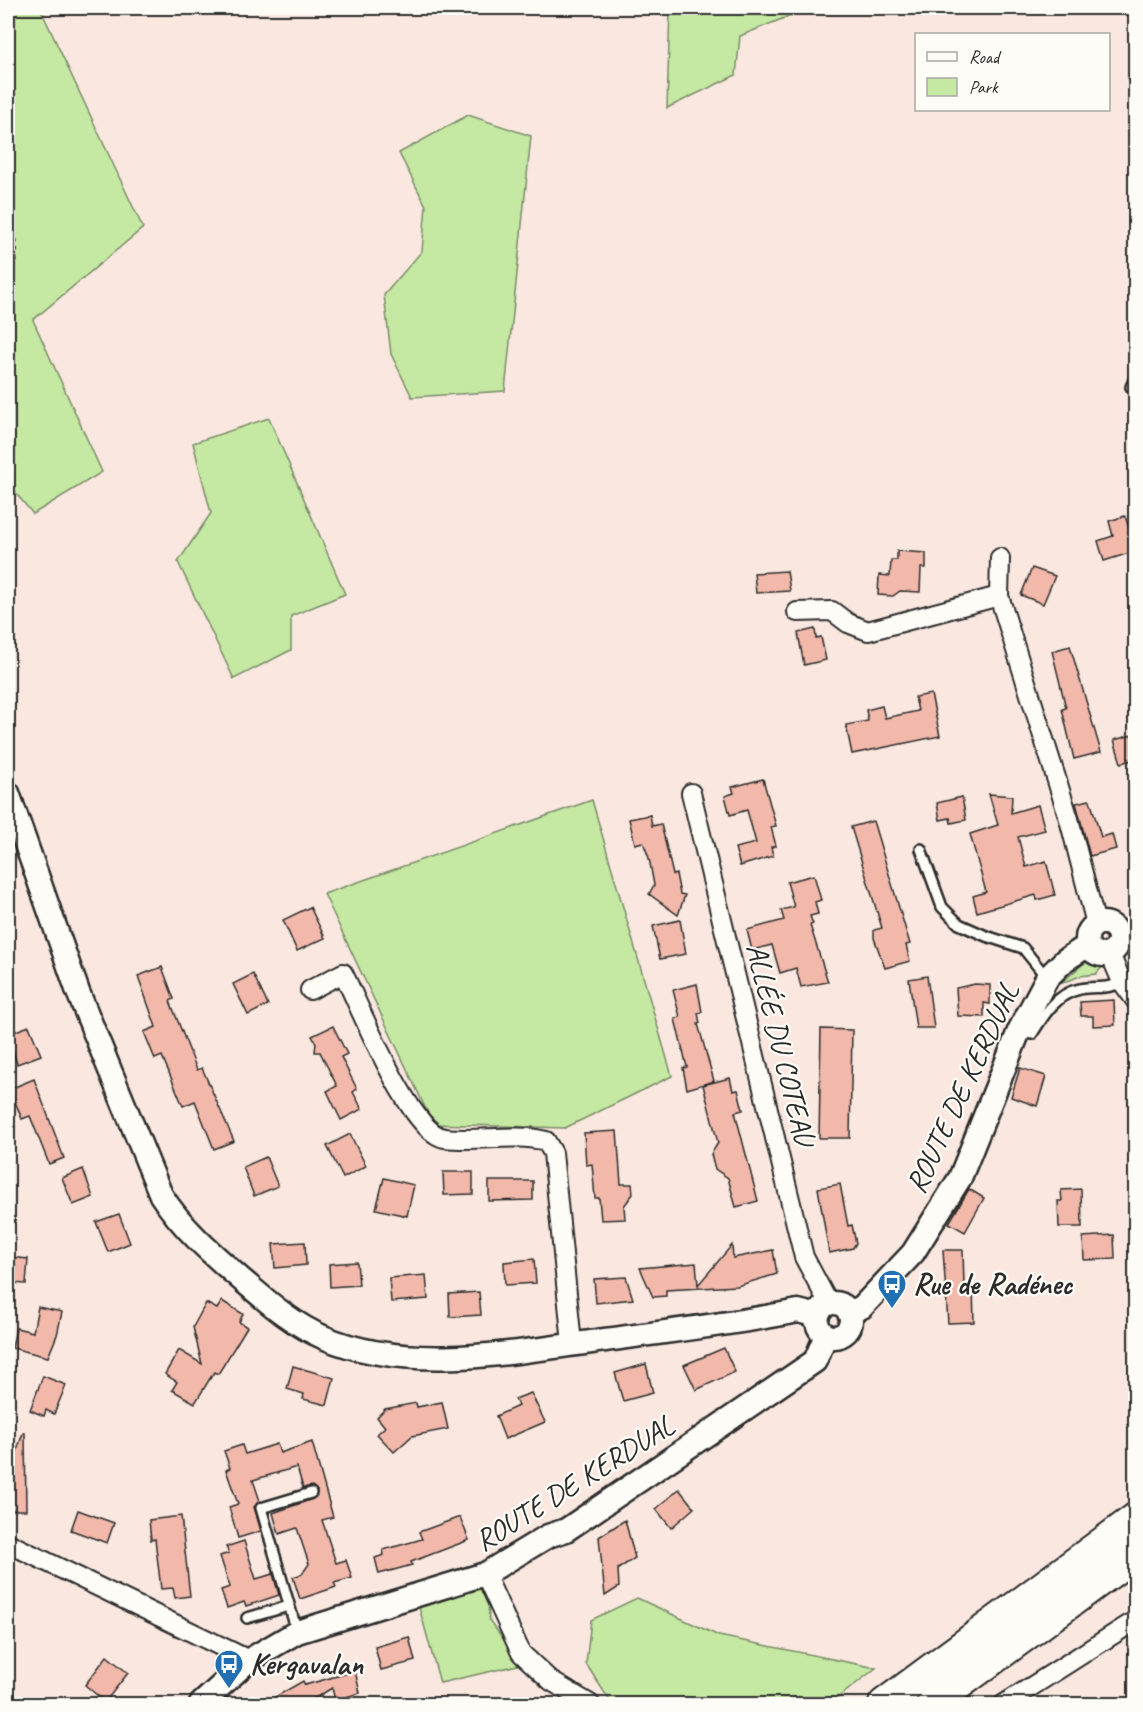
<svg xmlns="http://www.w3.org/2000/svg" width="1143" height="1712" font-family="Caveat,sans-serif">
	<rect width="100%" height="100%" fill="#fae8e0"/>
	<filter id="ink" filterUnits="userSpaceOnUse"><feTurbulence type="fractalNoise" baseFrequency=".0167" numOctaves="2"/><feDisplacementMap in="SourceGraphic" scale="12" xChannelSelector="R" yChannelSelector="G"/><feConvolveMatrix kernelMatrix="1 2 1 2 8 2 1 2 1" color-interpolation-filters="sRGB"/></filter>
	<g filter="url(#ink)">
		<g fill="#c5e9a3" stroke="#788a67" stroke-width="1.5">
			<path d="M 8,8 L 40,8 L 143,228 L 33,320 L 102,472 L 33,514 L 8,484 Z"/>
			<path d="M 670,8 L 809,8 L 740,36 L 736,75 L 667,108 Z"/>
			<path d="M 468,115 L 531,136 L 505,391 L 412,397 L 391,354 L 384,295 L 422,251 L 426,206 L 399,153 Z"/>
			<path d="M 269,418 L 345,594 L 291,616 L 291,650 L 234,679 L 178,562 L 211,513 L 193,443 Z"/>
			<path d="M 592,800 L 672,1076 L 565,1128 L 433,1124 L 324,894 Z"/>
			<path d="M 1097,952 L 1103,966 L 1096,974 L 1080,976 L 1060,984 Z"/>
			<path d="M 482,1587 L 488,1600 L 489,1620 L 522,1664 L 440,1683 L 419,1607 Z"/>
			<path d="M 637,1598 L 719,1636 L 876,1668 L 830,1704 L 612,1704 L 586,1664 L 591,1620 Z"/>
		</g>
		<g fill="#f2b9ab" stroke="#2b2b2b" stroke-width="1.5">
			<path d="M 1125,516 L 1130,531 L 1136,529 L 1136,551 L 1104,561 L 1098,541 L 1113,536 L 1109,521 Z"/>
			<path d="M 897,551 L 926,553 L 926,568 L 921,568 L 920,592 L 900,591 L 893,596 L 878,595 L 879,575 L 890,576 L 891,560 L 897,560 Z"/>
			<path d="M 1032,568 L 1055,576 L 1043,604 L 1021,595 Z"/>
			<path d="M 787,571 L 790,591 L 756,593 L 754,573 Z"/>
			<path d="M 815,629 L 816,638 L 821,637 L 826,660 L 804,665 L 798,633 Z"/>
			<path d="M 1070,646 L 1101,752 L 1074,759 L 1062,709 L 1066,708 L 1052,651 Z"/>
			<path d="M 931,694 L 940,736 L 852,754 L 846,725 L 868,721 L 866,710 L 882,706 L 885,718 L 918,711 L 915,697 Z"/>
			<path d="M 1136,734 L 1136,759 L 1121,763 L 1114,740 Z"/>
			<path d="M 763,779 L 776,826 L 771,827 L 776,846 L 771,847 L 773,856 L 740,866 L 735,848 L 756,843 L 747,810 L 730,815 L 725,796 L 734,793 L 732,787 Z"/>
			<path d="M 989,794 L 1012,796 L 1011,813 L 1038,805 L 1045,830 L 1018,837 L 1026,867 L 1046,861 L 1055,895 L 1037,900 L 1036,895 L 977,912 L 973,896 L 986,892 L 970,834 L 998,825 Z"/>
			<path d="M 962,797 L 966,820 L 951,823 L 950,818 L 940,820 L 937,803 Z"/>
			<path d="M 1090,800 L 1101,837 L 1112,834 L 1116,849 L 1090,856 L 1076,803 Z"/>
			<path d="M 650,815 L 652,826 L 661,824 L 673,875 L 676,874 L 680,894 L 685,895 L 678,915 L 649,894 L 654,885 L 649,858 L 643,842 L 635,844 L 629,819 Z"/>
			<path d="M 873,821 L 910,944 L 906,945 L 910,961 L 885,968 L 874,938 L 874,930 L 882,928 L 851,827 Z"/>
			<path d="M 814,875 L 821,900 L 815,902 L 818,914 L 810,916 L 813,924 L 810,925 L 828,982 L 801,987 L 796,968 L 780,973 L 772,945 L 752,950 L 747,930 L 784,920 L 781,910 L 794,907 L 787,882 Z"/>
			<path d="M 310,907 L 325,938 L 297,951 L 283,920 Z"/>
			<path d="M 680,920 L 686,954 L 660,959 L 653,926 Z"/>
			<path d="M 162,967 L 174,999 L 170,1001 L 197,1070 L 202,1068 L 234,1141 L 214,1149 L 195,1101 L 183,1106 L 162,1056 L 155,1059 L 144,1032 L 156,1027 L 138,976 Z"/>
			<path d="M 253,974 L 268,1005 L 248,1015 L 233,984 Z"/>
			<path d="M 927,976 L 934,1028 L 916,1028 L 909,979 Z"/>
			<path d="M 697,984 L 702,1012 L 698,1013 L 700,1023 L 698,1024 L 714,1081 L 687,1089 L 683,1068 L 687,1067 L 675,1019 L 680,1017 L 673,990 Z"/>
			<path d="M 975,984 L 990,985 L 990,1004 L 984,1003 L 984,1017 L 958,1016 L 956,988 Z"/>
			<path d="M 1114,1000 L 1115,1025 L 1093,1026 L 1093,1016 L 1081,1016 L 1080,1002 Z"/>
			<path d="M 29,1026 L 41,1055 L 17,1064 L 8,1034 Z"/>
			<path d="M 333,1026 L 347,1054 L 341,1057 L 357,1089 L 353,1092 L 362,1109 L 341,1120 L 327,1091 L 337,1086 L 320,1052 L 315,1052 L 316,1043 L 312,1036 Z"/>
			<path d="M 821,1029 L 852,1030 L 850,1138 L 819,1138 Z"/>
			<path d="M 1020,1068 L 1046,1076 L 1037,1106 L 1011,1097 Z"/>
			<path d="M 730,1078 L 733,1091 L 738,1090 L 743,1110 L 735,1112 L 758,1201 L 736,1207 L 728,1178 L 715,1169 L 711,1154 L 718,1143 L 703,1085 Z"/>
			<path d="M 34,1079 L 64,1158 L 49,1164 L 30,1116 L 22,1119 L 10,1089 Z"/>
			<path d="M 617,1131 L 621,1184 L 632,1184 L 633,1194 L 624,1206 L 625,1219 L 601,1220 L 599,1198 L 595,1198 L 592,1164 L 586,1165 L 584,1133 Z"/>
			<path d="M 350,1134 L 366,1166 L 343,1178 L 327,1146 Z"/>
			<path d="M 266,1157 L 278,1186 L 254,1196 L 243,1167 Z"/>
			<path d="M 83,1169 L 93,1197 L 73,1205 L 62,1178 Z"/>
			<path d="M 443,1172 L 473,1172 L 473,1194 L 444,1195 Z"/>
			<path d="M 384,1178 L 414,1185 L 407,1216 L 376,1209 Z"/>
			<path d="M 489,1181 L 533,1181 L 533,1200 L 489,1201 Z"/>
			<path d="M 840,1184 L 848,1226 L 852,1225 L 856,1243 L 853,1248 L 829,1253 L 818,1188 Z"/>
			<path d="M 969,1189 L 984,1198 L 965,1232 L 949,1223 Z"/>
			<path d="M 1081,1189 L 1082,1227 L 1059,1227 L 1058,1201 L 1062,1201 L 1061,1190 Z"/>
			<path d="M 119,1214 L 130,1243 L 108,1252 L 96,1222 Z"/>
			<path d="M 1114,1235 L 1115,1259 L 1084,1260 L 1083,1237 Z"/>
			<path d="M 305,1242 L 306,1265 L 275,1268 L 273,1244 Z"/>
			<path d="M 732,1245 L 733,1258 L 773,1250 L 777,1274 L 737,1286 L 666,1290 L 666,1296 L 653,1297 L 640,1268 L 696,1263 L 698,1285 Z"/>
			<path d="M 943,1250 L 963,1250 L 964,1288 L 973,1288 L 974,1322 L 948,1323 Z"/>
			<path d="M 8,1257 L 28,1259 L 26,1284 L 13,1283 L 8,1276 Z"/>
			<path d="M 534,1259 L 536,1283 L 505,1285 L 504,1262 Z"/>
			<path d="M 357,1262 L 359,1285 L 330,1287 L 329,1264 Z"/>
			<path d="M 426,1275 L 428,1299 L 391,1302 L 389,1278 Z"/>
			<path d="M 626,1277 L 633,1299 L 596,1303 L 594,1279 Z"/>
			<path d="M 479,1292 L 481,1315 L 450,1317 L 449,1294 Z"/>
			<path d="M 222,1301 L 243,1314 L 239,1322 L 247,1327 L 218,1374 L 214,1372 L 195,1403 L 172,1390 L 177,1382 L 165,1374 L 179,1350 L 202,1364 L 193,1327 L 206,1303 L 217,1309 Z"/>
			<path d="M 38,1307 L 62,1312 L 57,1335 L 48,1357 L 12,1348 L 16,1328 L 33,1332 Z"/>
			<path d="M 724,1348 L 735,1372 L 696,1390 L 684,1365 Z"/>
			<path d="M 646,1364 L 653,1393 L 623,1401 L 615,1373 Z"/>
			<path d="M 293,1366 L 334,1378 L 327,1405 L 303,1399 L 304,1394 L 287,1389 Z"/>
			<path d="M 43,1376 L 66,1385 L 54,1414 L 46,1410 L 44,1416 L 30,1410 Z"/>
			<path d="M 531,1393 L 545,1422 L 505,1439 L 496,1416 L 518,1406 L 515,1399 Z"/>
			<path d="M 442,1402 L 448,1429 L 412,1436 L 394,1452 L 377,1434 L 385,1427 L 377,1417 L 385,1409 L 416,1403 L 417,1407 Z"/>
			<path d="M 23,1433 L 25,1433 L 26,1510 L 8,1510 L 8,1477 Z"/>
			<path d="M 312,1442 L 333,1517 L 322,1520 L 336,1563 L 346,1560 L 352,1578 L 334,1583 L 336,1587 L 300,1599 L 293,1577 L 302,1574 L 309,1564 L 297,1528 L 279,1534 L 273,1513 L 313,1499 L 317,1491 L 312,1486 L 303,1488 L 297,1467 L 253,1480 L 260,1501 L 254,1507 L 261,1531 L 238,1538 L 229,1507 L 238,1504 L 226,1470 L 230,1468 L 224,1451 L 242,1445 L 245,1454 L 277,1444 L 280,1453 Z"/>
			<path d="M 679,1489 L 694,1508 L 671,1528 L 656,1509 Z"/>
			<path d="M 78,1510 L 114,1523 L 107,1543 L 71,1530 Z"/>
			<path d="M 181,1516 L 190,1596 L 175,1598 L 173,1588 L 161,1589 L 155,1539 L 151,1540 L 149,1520 Z"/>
			<path d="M 460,1517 L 469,1540 L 411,1562 L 412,1565 L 379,1574 L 375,1558 L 384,1555 L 383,1550 L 422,1539 L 419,1532 Z"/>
			<path d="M 625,1520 L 635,1558 L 618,1569 L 619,1587 L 605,1596 L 599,1537 Z"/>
			<path d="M 244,1541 L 256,1579 L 273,1574 L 279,1595 L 246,1606 L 244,1602 L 227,1608 L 221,1590 L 230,1587 L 220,1556 L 229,1553 L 226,1547 Z"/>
			<path d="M 409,1637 L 415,1661 L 381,1670 L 375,1647 Z"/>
			<path d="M 107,1656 L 128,1673 L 105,1702 L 85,1685 Z"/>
			<path d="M 355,1671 L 360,1693 L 335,1700 L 332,1688 L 305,1704 L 263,1704 L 303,1681 L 305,1685 Z"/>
		</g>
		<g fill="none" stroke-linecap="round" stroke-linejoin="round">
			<g stroke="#2b2b2b" stroke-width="14">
				<g id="service">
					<path d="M 1131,387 L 1136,376"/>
					<path d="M 921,849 L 942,907 L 959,924 L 986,936 L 1023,948 L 1047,978"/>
					<path d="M 1019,1031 L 1032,1034 C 1043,1016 1057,993 1080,989 C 1095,986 1107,990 1122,982"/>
					<path d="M 247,1618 L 289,1606"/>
					<path d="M 297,1632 L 261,1508 L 311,1493"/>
				</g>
			</g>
			<g stroke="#2b2b2b" stroke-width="22">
				<g id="minor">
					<path d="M 1000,558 L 999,596 L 1069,819 L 1096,924"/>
					<path d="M 797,612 L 832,611 L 848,623 L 868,631 L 999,596"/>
					<path d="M 691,793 L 804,1257 L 829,1304"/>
					<path d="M 1110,954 L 1122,982 L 1136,1001"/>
					<path d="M 310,990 L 343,973 C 360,1006 410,1134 445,1138 C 479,1142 513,1133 546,1141 L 553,1153 L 572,1344"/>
					<path d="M 8,1543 L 249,1660"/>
					<path d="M 485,1574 L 521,1653 L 551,1681 L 590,1704"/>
					<path d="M 1004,1704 L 1136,1620"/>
				</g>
			</g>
			<g stroke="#2b2b2b" stroke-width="27">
				<g id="tertiary">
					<path d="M 8,793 L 78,992 L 161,1195 C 183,1229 211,1253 242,1280 C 267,1301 292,1324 323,1337 C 409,1374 515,1352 605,1340 C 669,1331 734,1324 798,1311 L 818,1316"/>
					<circle cx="1103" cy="939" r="16"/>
					<circle cx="834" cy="1320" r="17"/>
					<path d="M 849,1313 L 862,1307 L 913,1253 L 960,1178 L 1019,1031 L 1047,978 L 1065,960 L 1087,946"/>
					<path d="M 201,1704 L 249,1660 L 297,1632 L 485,1574 L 548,1536 L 566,1530 L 815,1361 L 826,1335"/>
				</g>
			</g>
			<g stroke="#2b2b2b" stroke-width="34">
				<g id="trunk">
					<path d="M 884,1704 L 1136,1518"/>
					<path d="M 932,1704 L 1136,1554"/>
				</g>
			</g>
			<path stroke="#2b2b2b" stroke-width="4" stroke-dasharray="4.5 4.5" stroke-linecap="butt" d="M 8,213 C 17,239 20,254 8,279"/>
			<use href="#service" stroke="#fdfcf7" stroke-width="9"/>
			<use href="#minor" stroke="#fdfcf7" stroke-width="18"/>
			<use href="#tertiary" stroke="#fdfcf7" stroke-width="22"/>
			<use href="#trunk" stroke="#fdfcf7" stroke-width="30"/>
		</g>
	</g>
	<defs>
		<g id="bus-pin" transform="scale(1.5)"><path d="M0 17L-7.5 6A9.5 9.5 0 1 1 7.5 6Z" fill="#1f6fb2" stroke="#fdfcf7"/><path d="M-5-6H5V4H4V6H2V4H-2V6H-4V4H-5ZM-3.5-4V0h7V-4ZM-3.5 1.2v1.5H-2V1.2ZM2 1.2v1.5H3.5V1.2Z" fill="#fff"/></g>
	</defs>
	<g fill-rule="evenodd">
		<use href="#bus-pin" x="892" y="1284"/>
		<use href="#bus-pin" x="229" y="1664"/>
	</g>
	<g text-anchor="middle" stroke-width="4.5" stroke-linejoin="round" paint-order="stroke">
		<g font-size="30" fill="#2b2b2b" stroke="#fdfcf7">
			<text transform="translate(781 1044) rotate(76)" y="10">ALLÉE DU COTEAU</text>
			<text transform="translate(962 1088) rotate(-65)" y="10">ROUTE DE KERDUAL</text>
			<text transform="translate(574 1483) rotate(-32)" y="10">ROUTE DE KERDUAL</text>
		</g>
		<g font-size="30" font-weight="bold" fill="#2b2b2b" stroke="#fdfcf7" text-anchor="start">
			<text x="913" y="1294">Rue de Radénec</text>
			<text x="250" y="1674">Kergavalan</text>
		</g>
	</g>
	<rect width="1143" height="1712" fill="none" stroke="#fdfcf7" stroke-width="30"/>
	<rect x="15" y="15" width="1113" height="1682" fill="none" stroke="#2b2b2b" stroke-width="2" filter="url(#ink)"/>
	<rect x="915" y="33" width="195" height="78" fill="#fdfcf7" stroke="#a9a8a5" stroke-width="1.5"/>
	<rect x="927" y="52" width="30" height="9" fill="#fdfcf7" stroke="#a9a8a5" stroke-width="1.5"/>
	<text x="969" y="63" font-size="18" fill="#2b2b2b">Road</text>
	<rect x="927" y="78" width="30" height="18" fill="#c5e9a3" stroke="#a9a8a5" stroke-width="1.5"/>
	<text x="969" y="93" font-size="18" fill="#2b2b2b">Park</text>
</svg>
